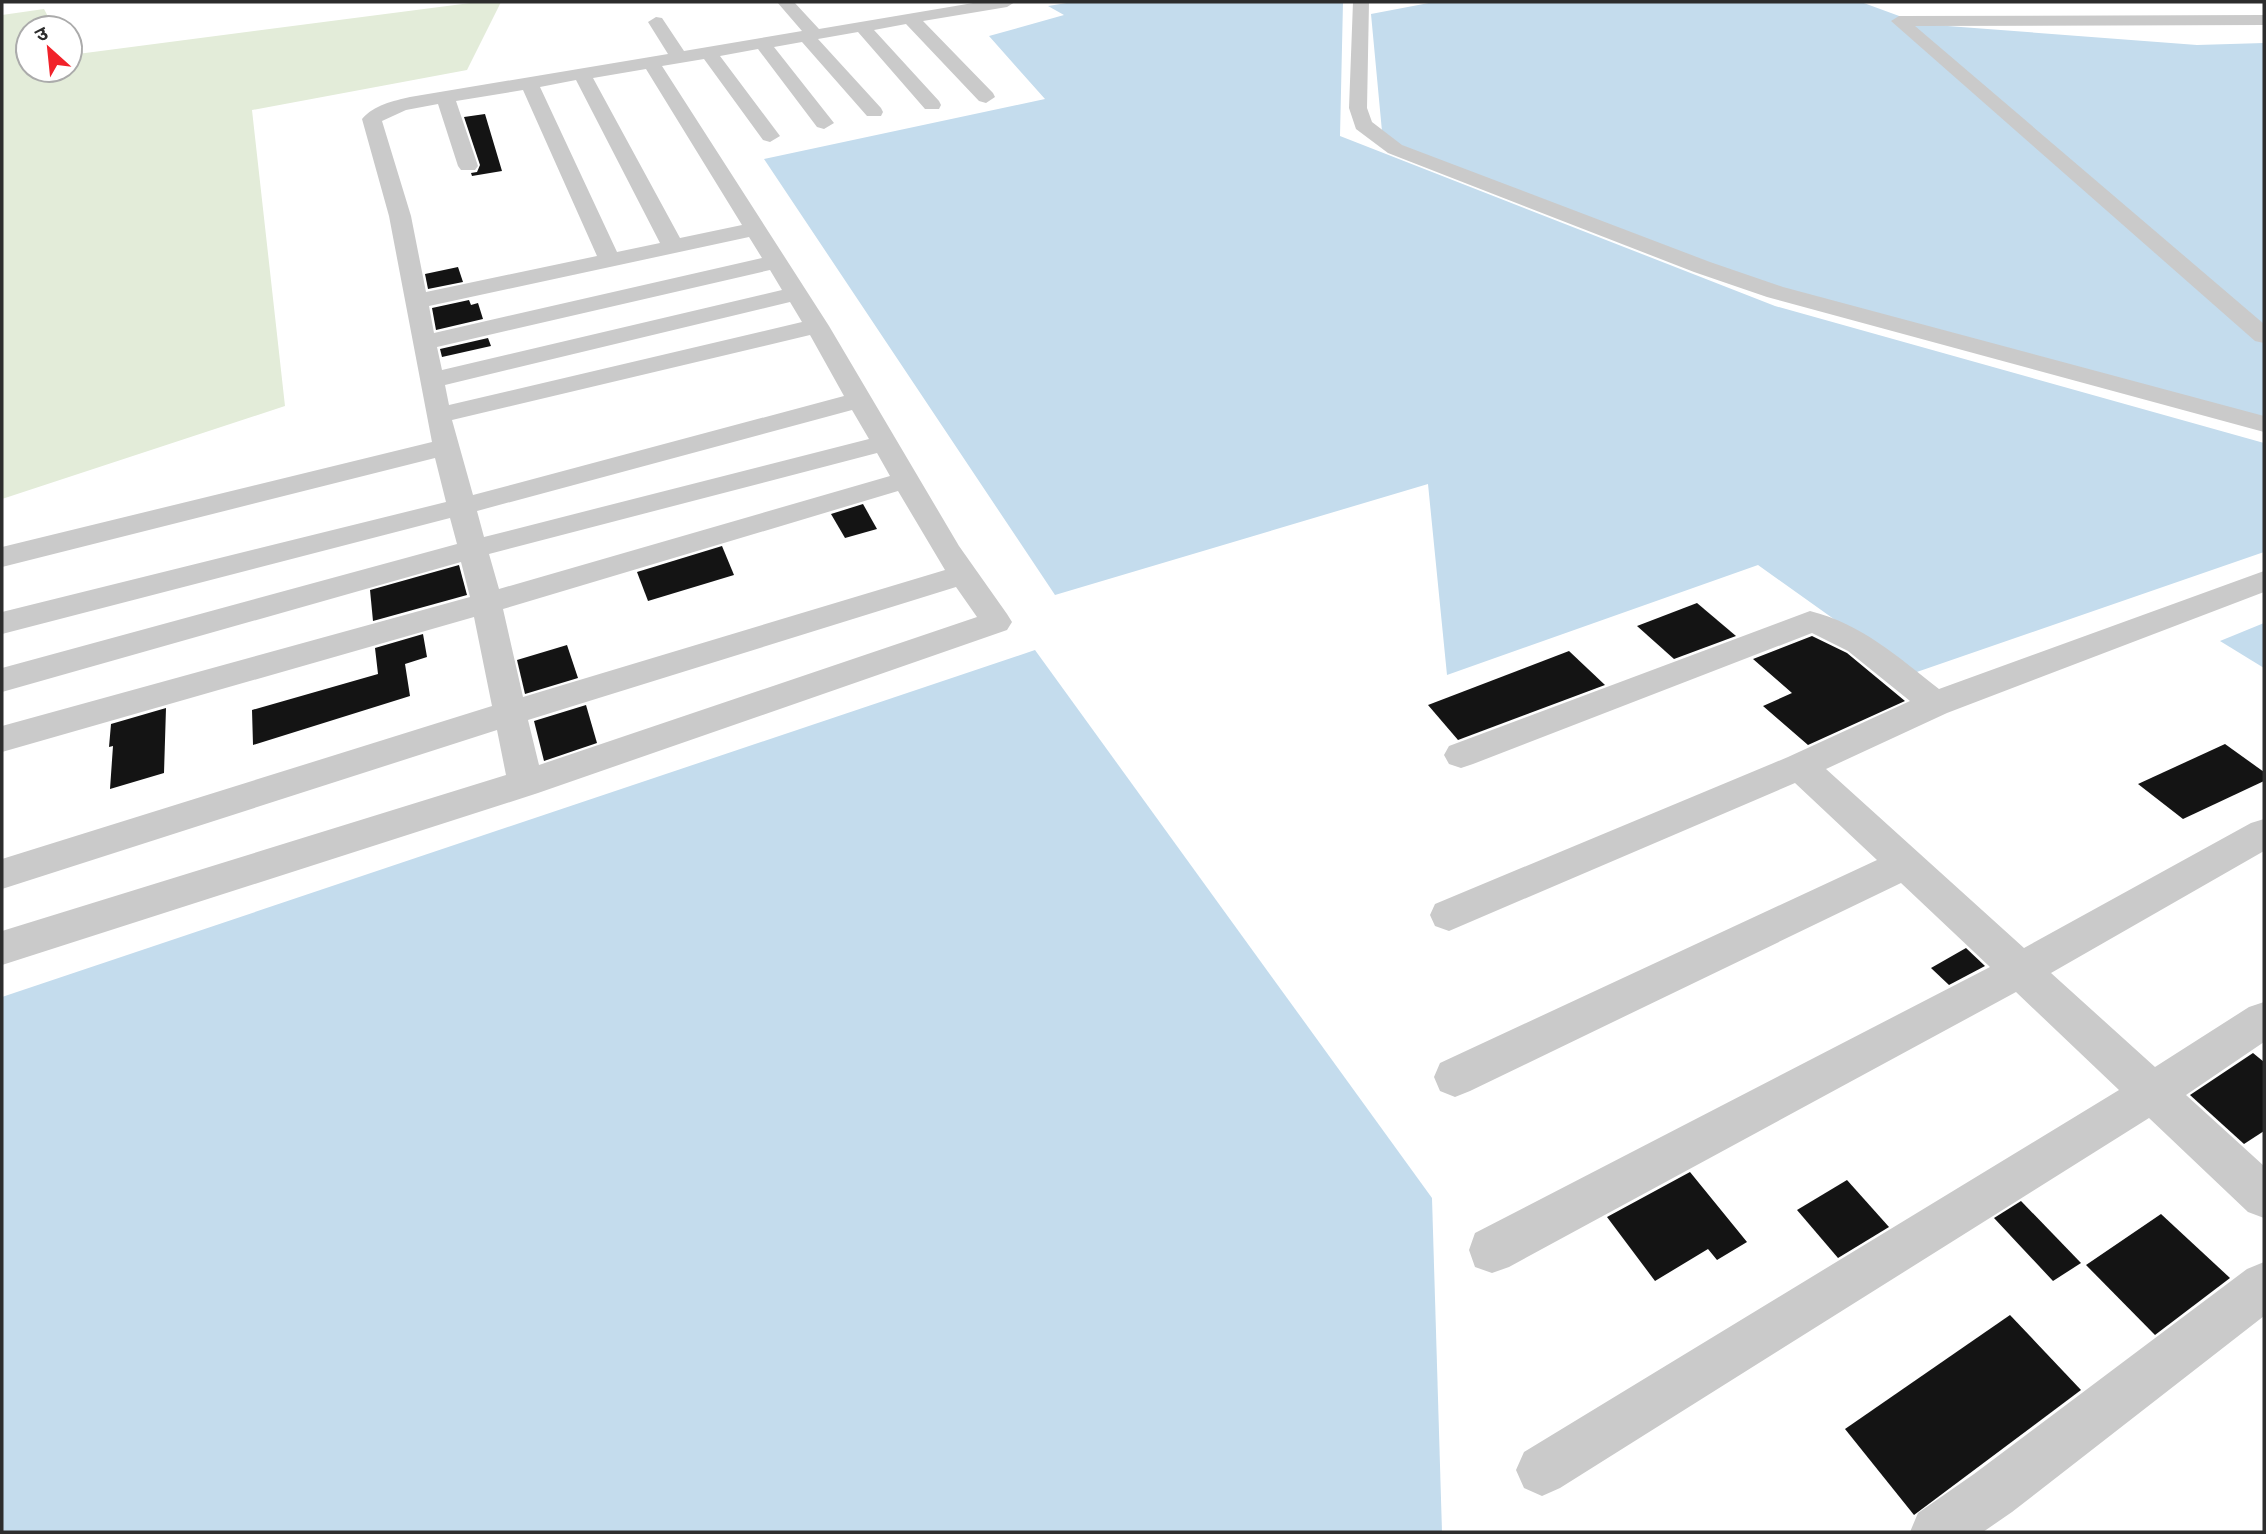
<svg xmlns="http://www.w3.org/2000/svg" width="2266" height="1534" font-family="Helvetica,'Noto Sans Devanagari',sans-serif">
	<rect width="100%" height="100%" fill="#fff"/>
	<path fill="#e3ecd9" d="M 478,2 L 501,2 L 467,70 L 252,110 L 285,406 L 2,499 L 2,15 L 44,9 L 54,28 L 28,28 L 28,70 L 70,70 L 70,55 Z"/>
	<g fill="#c4dced">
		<path d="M 1073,2 L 1343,2 L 1340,136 L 1775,306 L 2264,443 L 2264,552 L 1911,674 L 1758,565 L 1447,675 L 1428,484 L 1055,595 L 764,159 L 1045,99 L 989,36 L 1064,15 L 1048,6 Z"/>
		<path d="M 1434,2 L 1861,2 L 1921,24 L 2197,45 L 2264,43 L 2264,431 L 1775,292 L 1383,142 L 1371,14 Z"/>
		<path d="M 2264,623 L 2264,668 L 2220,641 Z"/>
		<path d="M 1035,650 L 1432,1198 L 1442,1532 L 2,1532 L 2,997 Z"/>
	</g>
	<g fill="#141414">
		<path d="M 485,114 L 502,171 L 472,176 L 471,173 L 477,172 L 480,165 L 464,117 Z"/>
		<path d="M 458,267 L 463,282 L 428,289 L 425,274 Z"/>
		<path d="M 469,300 L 471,305 L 478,303 L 483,319 L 436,330 L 432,308 Z"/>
		<path d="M 488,338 L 491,346 L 442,357 L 440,349 Z"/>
		<path d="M 863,504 L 877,529 L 845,538 L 831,514 Z"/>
		<path d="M 722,546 L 734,575 L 648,601 L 637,572 Z"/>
		<path d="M 459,565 L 467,595 L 373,621 L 370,590 Z"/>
		<path d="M 1697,603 L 1736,636 L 1674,659 L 1637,626 Z"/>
		<path d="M 423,634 L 427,657 L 405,664 L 410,696 L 253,745 L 252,710 L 378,674 L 375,648 Z"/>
		<path d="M 1812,636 L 1847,653 L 1905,701 L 1808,745 L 1763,706 L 1792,693 L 1753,659 Z"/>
		<path d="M 567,645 L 578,678 L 525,694 L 517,660 Z"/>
		<path d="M 1569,651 L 1605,685 L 1458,740 L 1428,705 Z"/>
		<path d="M 586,705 L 597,743 L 544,761 L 534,721 Z"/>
		<path d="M 166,708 L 164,773 L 110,789 L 113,746 L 109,747 L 111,724 Z"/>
		<path d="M 2225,744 L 2264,772 L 2264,781 L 2183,819 L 2138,784 Z"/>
		<path d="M 1966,948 L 1985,966 L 1949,985 L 1931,968 Z"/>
		<path d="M 2253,1053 L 2264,1062 L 2264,1131 L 2244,1144 L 2190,1095 Z"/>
		<path d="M 1690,1172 L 1747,1242 L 1717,1260 L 1708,1249 L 1655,1281 L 1607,1217 Z"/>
		<path d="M 1847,1180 L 1889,1227 L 1838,1258 L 1797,1210 Z"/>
		<path d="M 2021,1201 L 2081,1263 L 2053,1281 L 1994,1218 Z"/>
		<path d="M 2161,1214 L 2230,1278 L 2155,1335 L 2086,1265 Z"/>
		<path d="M 2010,1315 L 2081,1390 L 1914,1515 L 1845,1429 Z"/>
	</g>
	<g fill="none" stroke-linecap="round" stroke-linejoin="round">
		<g fill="#cacaca" fill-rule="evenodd">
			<path d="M 777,2 L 794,2 L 819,29 L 979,2 L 1015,2 L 1007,7 L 923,21 L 993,93 L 995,97 L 986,103 L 979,101 L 906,24 L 874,30 L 939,101 L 941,105 L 939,109 L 925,109 L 858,32 L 818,39 L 881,108 L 883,112 L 881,116 L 867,116 L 802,42 L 774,47 L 834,123 L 824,129 L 817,127 L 758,49 L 720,56 L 780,136 L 770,142 L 763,140 L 704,59 L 662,66 L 829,326 L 959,546 L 1007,614 L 1012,622 L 1007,630 L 538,793 L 2,965 L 2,931 L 506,775 L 497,730 L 2,889 L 2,859 L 492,706 L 474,617 L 2,752 L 2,726 L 470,597 L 461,562 L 2,692 L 2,668 L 457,544 L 450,518 L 2,634 L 2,612 L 446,502 L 435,458 L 2,567 L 2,547 L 432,442 L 389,216 L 362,119 C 374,105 393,101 410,97 L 668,54 L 648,22 L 656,17 L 662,18 L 684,51 L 802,31 ZM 646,69 L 742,225 L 680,238 L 593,78 ZM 576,80 L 660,243 L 617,252 L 540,87 ZM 523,90 L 597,256 L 426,292 L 411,216 L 382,121 L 406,110 L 438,104 L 458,166 L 461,170 L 475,170 L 478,166 L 456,101 ZM 749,237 L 762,258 L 434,333 L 429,306 ZM 770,270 L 782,290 L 442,370 L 437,347 ZM 790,302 L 802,322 L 449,405 L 445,385 ZM 810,335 L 844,396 L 473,495 L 452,420 ZM 852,410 L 869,439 L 484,537 L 477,511 ZM 877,453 L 890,476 L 499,589 L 489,554 ZM 898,491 L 945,570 L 523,697 L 503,609 ZM 956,587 L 977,617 L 539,765 L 528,720 Z"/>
			<path d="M 1353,2 L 1369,2 L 1367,108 L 1372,122 L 1402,145 L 1710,262 L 1783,287 L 2264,416 L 2264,432 L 1767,297 L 1694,272 L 1388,153 L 1356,129 L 1349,108 Z"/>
			<path d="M 2264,15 L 2264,25 L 1915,26 L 2264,324 L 2264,343 L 2255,341 L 1891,21 L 1899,16 Z"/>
			<path d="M 2264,571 L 2264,592 L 1947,713 L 1826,769 L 2024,948 L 2251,823 L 2264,819 L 2264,851 L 2051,973 L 2155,1067 L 2249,1007 L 2264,1002 L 2264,1042 L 2186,1095 L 2264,1166 L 2264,1218 L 2248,1212 L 2149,1118 L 1560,1488 L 1542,1496 L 1524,1488 L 1516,1470 L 1524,1452 L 2119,1090 L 2016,992 L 1509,1267 L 1492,1273 L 1475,1267 L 1469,1250 L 1475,1233 L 1990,967 L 1901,883 L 1470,1091 L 1455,1097 L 1440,1091 L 1434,1077 L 1440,1063 L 1877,860 L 1795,783 L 1449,931 L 1435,926 L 1430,915 L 1435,904 L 1788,757 L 1910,701 L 1848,651 L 1812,633 L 1473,764 L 1461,768 L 1449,764 L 1444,755 L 1449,746 L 1810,611 C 1862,624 1898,657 1939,689 Z"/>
			<path d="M 2264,1262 L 2264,1316 L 2012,1512 L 1983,1532 L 1910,1532 L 1918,1513 L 1974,1474 L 2247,1269 Z"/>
		</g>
	</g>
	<rect width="2266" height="1534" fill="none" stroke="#2d2d2d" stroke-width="7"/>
	<g transform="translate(49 49) rotate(333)"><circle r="33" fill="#ffffff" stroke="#ababab" stroke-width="2"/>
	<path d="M0-5L12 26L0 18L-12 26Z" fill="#f1222a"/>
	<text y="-10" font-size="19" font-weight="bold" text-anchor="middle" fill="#2d2d2d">उ</text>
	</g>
</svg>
